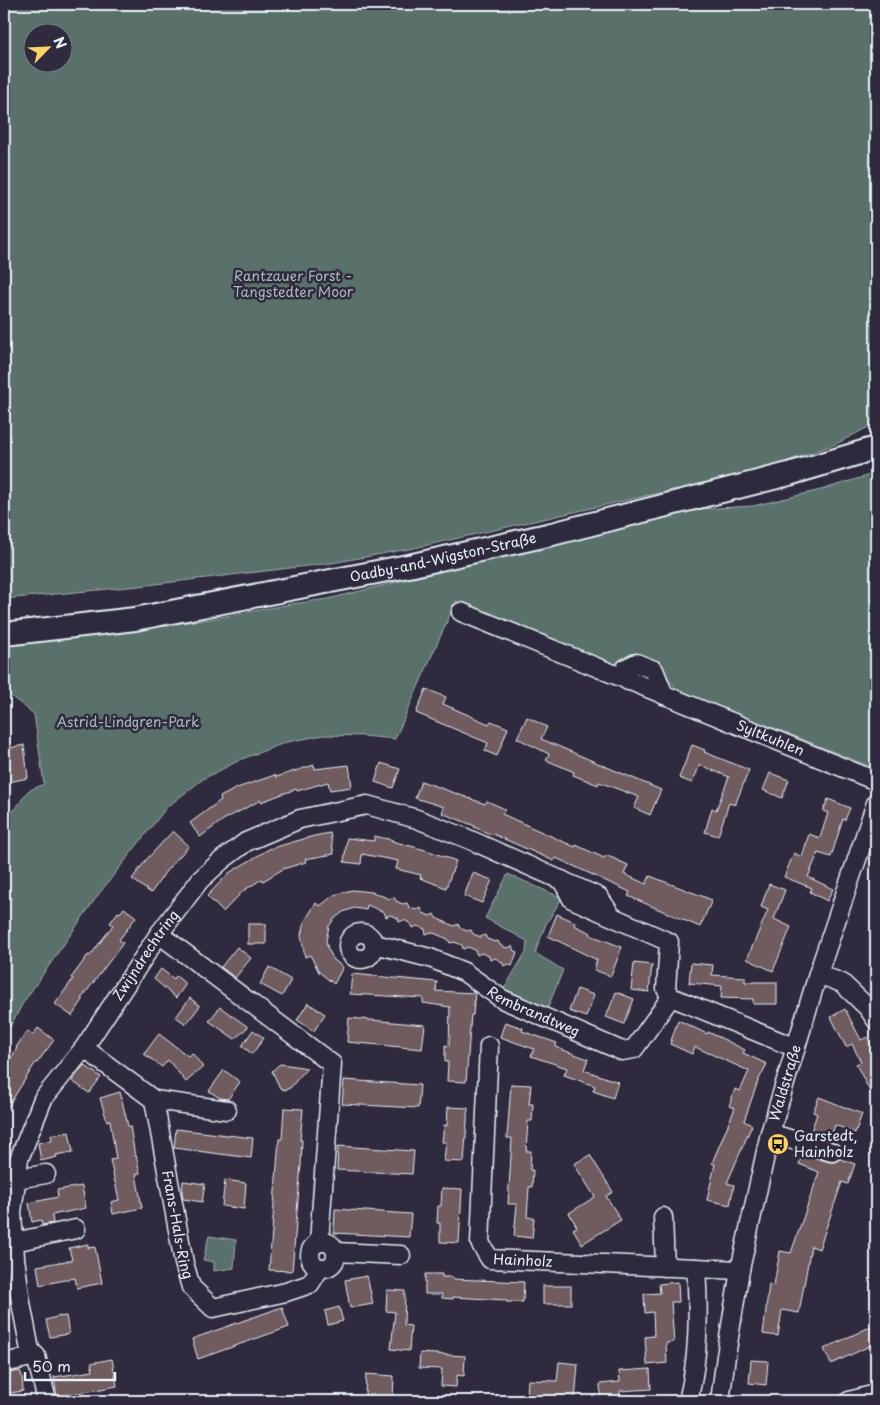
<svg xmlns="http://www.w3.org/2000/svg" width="880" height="1405" font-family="'Playpen Sans',sans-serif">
	<rect width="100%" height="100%" fill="#2f2a3d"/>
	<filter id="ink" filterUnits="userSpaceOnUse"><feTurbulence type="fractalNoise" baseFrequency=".02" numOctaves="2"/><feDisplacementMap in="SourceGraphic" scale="10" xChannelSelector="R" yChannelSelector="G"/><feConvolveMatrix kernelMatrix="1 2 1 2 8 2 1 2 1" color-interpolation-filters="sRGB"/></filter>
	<g filter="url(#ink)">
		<g fill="#5a706a" stroke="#a1b0b1" fill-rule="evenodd">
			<path d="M 4,4 L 876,4 L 876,423 L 836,444 L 765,469 L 714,484 L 672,490 L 414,548 L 332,563 L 139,586 L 4,599 ZM 32,32 L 62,32 L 62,62 L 32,62 Z"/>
			<path d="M 876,473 L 876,769 L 676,689 L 659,664 L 620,667 L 456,601 L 395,739 L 364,736 L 324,735 L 287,742 L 242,759 L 203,779 L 167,807 L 98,895 L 23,1003 L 4,1038 L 4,824 L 28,791 L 44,784 L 34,714 L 4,691 L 4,646 L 210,619 L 291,604 L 328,599 L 582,536 L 700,509 L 753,506 L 821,490 Z"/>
			<path d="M 508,874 L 562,898 L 546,924 L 535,953 L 563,970 L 546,1012 L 502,992 L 526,952 L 527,941 L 485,918 Z"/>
			<path d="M 209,1236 L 236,1240 L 234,1268 L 214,1271 L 214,1262 L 203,1260 Z"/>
		</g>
		<g fill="#705b5e" stroke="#e8f1f8">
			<path d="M 426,689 L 446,697 L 443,704 L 489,724 L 491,721 L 508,728 L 497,756 L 485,751 L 488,743 L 416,713 Z"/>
			<path d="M 527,717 L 547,727 L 541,739 L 661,790 L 650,815 L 634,808 L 639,797 L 599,782 L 598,785 L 573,775 L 574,772 L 546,760 L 549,754 L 517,738 Z"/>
			<path d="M 24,745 L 28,778 L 4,783 L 4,749 Z"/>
			<path d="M 692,745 L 705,750 L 704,752 L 749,770 L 735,805 L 729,803 L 718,836 L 705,832 L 712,808 L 716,810 L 729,777 L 700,765 L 692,783 L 679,778 Z"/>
			<path d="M 381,763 L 400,769 L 393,788 L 375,782 Z"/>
			<path d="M 314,765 L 315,769 L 349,765 L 352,787 L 330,790 L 328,782 L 297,791 L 296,789 L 261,802 L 261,800 L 223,820 L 200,837 L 190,823 L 221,800 L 220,797 L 237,788 L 275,775 L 276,777 Z"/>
			<path d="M 770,773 L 789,780 L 782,798 L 763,790 Z"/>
			<path d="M 421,781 L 485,804 L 487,801 L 505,809 L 502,814 L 575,847 L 576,845 L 604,858 L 606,855 L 628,865 L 624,874 L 646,884 L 650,876 L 712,900 L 700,927 L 628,896 L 630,892 L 556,858 L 554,861 L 493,834 L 492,835 L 474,827 L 475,826 L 442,813 L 444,807 L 415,798 Z"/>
			<path d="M 828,799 L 850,808 L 845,820 L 843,819 L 831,857 L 818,853 L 808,877 L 833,889 L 827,901 L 810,892 L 812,888 L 784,877 L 794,853 L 802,857 L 809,834 L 820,838 L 828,813 L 823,811 Z"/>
			<path d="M 173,831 L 189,846 L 166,871 L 151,893 L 132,879 L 146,860 Z"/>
			<path d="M 330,833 L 334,854 L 305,859 L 306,862 L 283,869 L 263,881 L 262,879 L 243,891 L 223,912 L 207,896 L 229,873 L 269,849 L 314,836 Z"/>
			<path d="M 374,836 L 393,840 L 392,841 L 429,851 L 456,861 L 446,888 L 420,878 L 421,875 L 396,869 L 398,861 L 362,854 L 361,864 L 344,862 L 347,838 L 374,841 Z"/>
			<path d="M 473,873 L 492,880 L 482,903 L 464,896 Z"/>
			<path d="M 769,884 L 785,890 L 774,919 L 791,927 L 773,971 L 747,959 L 768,910 L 761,907 Z"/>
			<path d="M 352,890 L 372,892 L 390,899 L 394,897 L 396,901 L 403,904 L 407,903 L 409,907 L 413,909 L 417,910 L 421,908 L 423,913 L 430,916 L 434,914 L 436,918 L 454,926 L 458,924 L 460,928 L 467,931 L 471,930 L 473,934 L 481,937 L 485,935 L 487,939 L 495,942 L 498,941 L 500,945 L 504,947 L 508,948 L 512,946 L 514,951 L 517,952 L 512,966 L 508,964 L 504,966 L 502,962 L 495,958 L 490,960 L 489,956 L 481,953 L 477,955 L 475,950 L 468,947 L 463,949 L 462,945 L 454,942 L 450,943 L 448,939 L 431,932 L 426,934 L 425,929 L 417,926 L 413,928 L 411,924 L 404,920 L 399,922 L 398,918 L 390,915 L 386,917 L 384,912 L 367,905 L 366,910 L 354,908 L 343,912 L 334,919 L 329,926 L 326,941 L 328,949 L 334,960 L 343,967 L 334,984 L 319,972 L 310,955 L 305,957 L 301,935 L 304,922 L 316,903 L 320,906 L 334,895 Z"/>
			<path d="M 124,908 L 136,917 L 119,940 L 123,943 L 81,999 L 83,1000 L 72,1016 L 55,1004 L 73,979 L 71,978 L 88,955 L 90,956 L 113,925 L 110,923 L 118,912 L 120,913 Z"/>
			<path d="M 557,914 L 575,922 L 574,925 L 591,933 L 590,935 L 622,947 L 611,976 L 594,970 L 597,960 L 548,936 Z"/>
			<rect x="248" y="924" width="18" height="20"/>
			<path d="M 237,947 L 251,958 L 235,978 L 221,967 Z"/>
			<path d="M 634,963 L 652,965 L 649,992 L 631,990 Z"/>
			<path d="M 691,963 L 713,965 L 712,975 L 745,977 L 745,982 L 777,982 L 777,1004 L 753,1004 L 753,999 L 721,998 L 722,986 L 689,983 Z"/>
			<path d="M 269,967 L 291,980 L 282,996 L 260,984 Z"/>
			<path d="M 161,969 L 174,979 L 176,976 L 186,984 L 176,998 L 154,979 Z"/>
			<path d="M 352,974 L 437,982 L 436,991 L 475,993 L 473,1015 L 471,1015 L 466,1082 L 447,1081 L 448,1062 L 445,1062 L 445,1045 L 449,1046 L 450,1007 L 423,1003 L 423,998 L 350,994 Z"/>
			<path d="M 577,989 L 594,995 L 586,1017 L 569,1011 Z"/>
			<path d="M 616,992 L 634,999 L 624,1024 L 606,1017 Z"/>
			<path d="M 190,998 L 200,1006 L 186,1024 L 176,1017 Z"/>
			<path d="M 308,1003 L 325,1014 L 314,1031 L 297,1020 Z"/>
			<path d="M 220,1007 L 248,1027 L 235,1039 L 209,1021 Z"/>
			<path d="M 845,1009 L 861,1040 L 867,1037 L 876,1054 L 872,1056 L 876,1064 L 876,1103 L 856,1064 L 861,1062 L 852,1044 L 846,1047 L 831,1017 Z"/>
			<path d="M 349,1018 L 425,1025 L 422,1049 L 347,1042 Z"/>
			<path d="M 678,1020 L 707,1034 L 708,1032 L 723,1039 L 745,1050 L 743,1053 L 767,1064 L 758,1081 L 744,1121 L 752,1125 L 727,1183 L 734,1185 L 730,1205 L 707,1200 L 715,1164 L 712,1163 L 735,1108 L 729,1106 L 735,1089 L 740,1091 L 749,1071 L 695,1047 L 692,1054 L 670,1044 Z"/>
			<path d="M 505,1022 L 523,1028 L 522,1031 L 557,1043 L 555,1047 L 588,1059 L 584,1070 L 618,1082 L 613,1098 L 593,1091 L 595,1086 L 564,1075 L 567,1068 L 531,1056 L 534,1049 L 500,1037 Z"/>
			<path d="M 38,1028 L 54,1040 L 37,1063 L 36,1062 L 4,1113 L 4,1070 L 17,1048 L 16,1047 L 28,1031 L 33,1035 Z"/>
			<path d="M 253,1030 L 264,1038 L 252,1054 L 242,1046 Z"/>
			<path d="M 159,1034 L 188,1056 L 192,1053 L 203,1067 L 186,1082 L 168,1060 L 162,1067 L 144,1054 Z"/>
			<path d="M 280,1064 L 295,1066 L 307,1068 L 290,1088 L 285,1090 L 280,1088 L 272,1071 Z"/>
			<path d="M 84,1065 L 101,1077 L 89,1093 L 72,1081 Z"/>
			<path d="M 224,1070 L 240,1082 L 228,1099 L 220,1098 L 209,1091 Z"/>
			<path d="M 344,1080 L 420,1085 L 418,1108 L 342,1104 Z"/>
			<path d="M 511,1084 L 531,1085 L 529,1104 L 533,1104 L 532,1121 L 528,1121 L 526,1151 L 531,1151 L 530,1170 L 533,1170 L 532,1187 L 529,1187 L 527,1217 L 534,1218 L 532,1238 L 514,1236 L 517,1204 L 508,1204 L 512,1138 L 507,1138 Z"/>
			<path d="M 120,1092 L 128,1126 L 130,1126 L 135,1156 L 136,1155 L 140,1173 L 136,1174 L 142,1208 L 113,1214 L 111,1202 L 119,1200 L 110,1160 L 116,1159 L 110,1120 L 107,1121 L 100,1098 Z"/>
			<path d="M 819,1097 L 862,1114 L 855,1133 L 835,1125 L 830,1140 L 810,1134 L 817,1114 L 813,1112 Z"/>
			<path d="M 448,1107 L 468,1108 L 464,1162 L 444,1161 L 446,1142 L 442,1142 L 443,1134 L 444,1125 L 447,1126 Z"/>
			<path d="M 284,1108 L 303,1109 L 300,1140 L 302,1140 L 301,1165 L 292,1271 L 269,1270 L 279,1139 L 282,1139 Z"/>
			<path d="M 176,1129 L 253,1138 L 251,1158 L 174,1148 Z"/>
			<path d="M 69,1132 L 73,1152 L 56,1155 L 57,1157 L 41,1161 L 38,1143 L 52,1140 L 51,1135 Z"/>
			<path d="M 338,1146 L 414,1151 L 412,1174 L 337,1170 Z"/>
			<path d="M 803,1154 L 829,1162 L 835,1162 L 840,1159 L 855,1164 L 848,1184 L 842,1182 L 819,1249 L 811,1246 L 799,1313 L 782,1310 L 778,1336 L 763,1334 L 769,1284 L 774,1285 L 780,1251 L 791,1253 L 819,1172 L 799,1164 Z"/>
			<path d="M 590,1155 L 613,1192 L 606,1196 L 621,1220 L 582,1244 L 573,1229 L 577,1227 L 569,1213 L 595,1197 L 574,1164 Z"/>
			<path d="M 225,1180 L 246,1183 L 244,1209 L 222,1206 Z"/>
			<path d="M 183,1181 L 205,1184 L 202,1202 L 183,1199 L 182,1192 Z"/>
			<path d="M 82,1186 L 86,1208 L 52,1215 L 53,1223 L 42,1225 L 41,1220 L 32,1222 L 29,1203 L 58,1197 L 57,1190 Z"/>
			<path d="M 442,1188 L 462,1189 L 459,1243 L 440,1242 L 440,1223 L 437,1223 L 438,1206 L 441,1206 Z"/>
			<path d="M 335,1209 L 411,1214 L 409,1237 L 334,1233 Z"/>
			<path d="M 88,1244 L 88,1248 L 95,1247 L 102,1283 L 77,1288 L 75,1278 L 40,1285 L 37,1266 L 72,1260 L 69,1248 Z"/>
			<path d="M 425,1274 L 442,1274 L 442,1277 L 453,1277 L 453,1279 L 524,1282 L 523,1302 L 506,1302 L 506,1300 L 453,1297 L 453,1299 L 442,1298 L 442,1294 L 425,1294 Z"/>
			<path d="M 367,1276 L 373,1304 L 350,1308 L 345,1280 Z"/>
			<path d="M 678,1282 L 679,1302 L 671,1302 L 674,1342 L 666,1343 L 667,1363 L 647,1365 L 645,1337 L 654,1336 L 653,1312 L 645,1313 L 644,1294 L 660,1293 L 659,1284 Z"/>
			<rect x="543" y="1286" width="28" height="18"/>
			<path d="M 387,1290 L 405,1291 L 404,1325 L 411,1326 L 409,1351 L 391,1349 L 395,1312 L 386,1311 Z"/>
			<path d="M 282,1307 L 289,1327 L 198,1359 L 192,1339 Z"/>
			<path d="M 339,1307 L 343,1321 L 328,1325 L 325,1311 Z"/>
			<path d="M 60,1316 L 60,1317 L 66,1316 L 69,1334 L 50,1337 L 46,1320 Z"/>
			<path d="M 876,1324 L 876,1343 L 831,1364 L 824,1349 Z"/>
			<path d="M 420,1353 L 465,1356 L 464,1376 L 457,1375 L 456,1387 L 441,1386 L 442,1369 L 419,1368 Z"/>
			<path d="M 112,1359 L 117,1386 L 57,1397 L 54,1377 L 93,1371 L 91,1363 Z"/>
			<path d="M 751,1360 L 768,1361 L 766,1385 L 749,1383 Z"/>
			<path d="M 559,1362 L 578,1364 L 575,1401 L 530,1401 L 530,1395 L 527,1395 L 528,1380 L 557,1381 Z"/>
			<path d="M 650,1369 L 651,1389 L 620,1391 L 621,1401 L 601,1401 L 600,1384 L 620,1382 L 619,1371 Z"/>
			<path d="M 20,1371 L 22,1376 L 23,1391 L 4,1394 L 4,1374 Z"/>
			<path d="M 366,1374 L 394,1376 L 393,1398 L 365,1396 Z"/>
		</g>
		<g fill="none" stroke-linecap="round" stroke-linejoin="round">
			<g stroke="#e8f1f8" stroke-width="21">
				<g id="minor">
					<path id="s1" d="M 461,612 L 876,781"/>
					<path d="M 628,681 L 626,668 L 636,663 L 654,670 L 664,695"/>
					<path d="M 562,880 L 572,899 L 669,942 L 666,989 L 671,997 L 796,1048"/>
					<circle cx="361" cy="946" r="13"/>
					<path d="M 159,934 L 332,1064 L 319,1242"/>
					<path id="s2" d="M 375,944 L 430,958 L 464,972 L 502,999 L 622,1051 L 634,1049 L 671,997"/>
					<path d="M 818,974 L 842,983 L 868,1008 L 876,1020"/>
					<path id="s3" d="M 489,1046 L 480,1243 L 490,1259 L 740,1270"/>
					<path id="s4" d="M 84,1048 L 154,1100 L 184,1263 L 191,1287 L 213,1308 L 286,1292 L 310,1284 L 320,1268"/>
					<path d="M 154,1100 L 227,1110"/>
					<path d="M 770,1133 L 832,1152"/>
					<path d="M 16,1179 L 46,1174"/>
					<path d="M 663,1217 L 665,1267"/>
					<circle cx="323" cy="1255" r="13"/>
					<path d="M 14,1242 L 76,1229"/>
					<path d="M 336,1252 L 401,1255"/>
					<path d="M 4,1363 L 36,1356"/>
					<path id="s5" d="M 47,1401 L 36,1356 L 30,1350 L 21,1303 L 15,1258 L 12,1212 L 19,1159 L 43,1099 L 84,1048 L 159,934 L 200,880 L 222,860 L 246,842 L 300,819 L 367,805 L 417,819 L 466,838 L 599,897 L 611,915"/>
					<path d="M 688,1401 C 699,1357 699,1313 696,1268"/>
					<path id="s6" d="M 720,1401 L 726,1356 L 740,1270 L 770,1133 L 818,974 L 876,803"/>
					<path d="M 849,1401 L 876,1394"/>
				</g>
			</g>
			<g stroke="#e8f1f8" stroke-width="26">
				<g id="major">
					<path id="s7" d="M 4,634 L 135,619 L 413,565 L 552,534 L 789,474 L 876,448"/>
				</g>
			</g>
			<use href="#minor" stroke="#2f2a3d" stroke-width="18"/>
			<use href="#major" stroke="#2f2a3d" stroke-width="22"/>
		</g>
	</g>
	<defs>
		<g id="bus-disc" transform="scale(1.125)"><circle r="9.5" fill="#ffd166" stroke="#2f2a3d"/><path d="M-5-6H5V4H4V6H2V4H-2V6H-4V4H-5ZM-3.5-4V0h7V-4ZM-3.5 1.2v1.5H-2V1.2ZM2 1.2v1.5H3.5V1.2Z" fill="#111"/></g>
	</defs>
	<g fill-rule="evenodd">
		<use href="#bus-disc" x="778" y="1144"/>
	</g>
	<g text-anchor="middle" stroke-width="5" stroke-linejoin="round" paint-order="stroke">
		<g font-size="14" fill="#a8b7b8" stroke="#2f2a3d">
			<text x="293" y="281">Rantzauer Forst -<tspan x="293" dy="16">Tangstedter Moor</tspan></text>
			<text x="128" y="727">Astrid-Lindgren-Park</text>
		</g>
		<g font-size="14" fill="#e8f1f8" stroke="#2f2a3d">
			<text dy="5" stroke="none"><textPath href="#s7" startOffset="446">Oadby-and-Wigston-Straße</textPath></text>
			<text dy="5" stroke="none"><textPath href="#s1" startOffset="334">Syltkuhlen</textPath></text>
			<text dy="5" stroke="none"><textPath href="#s5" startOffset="489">Zwijndrechtring</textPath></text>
			<text dy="5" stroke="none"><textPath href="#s2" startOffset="174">Rembrandtweg</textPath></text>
			<text dy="5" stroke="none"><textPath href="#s6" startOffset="325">Waldstraße</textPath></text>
			<text dy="5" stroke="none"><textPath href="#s4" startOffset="214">Frans-Hals-Ring</textPath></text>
			<text dy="5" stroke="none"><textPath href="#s3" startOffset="249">Hainholz</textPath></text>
		</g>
		<g font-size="14" fill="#e8f1f8" stroke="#2f2a3d" text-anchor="start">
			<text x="794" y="1141">Garstedt,<tspan x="794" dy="16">Hainholz</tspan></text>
		</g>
	</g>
	<rect width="880" height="1405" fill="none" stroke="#2f2a3d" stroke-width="20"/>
	<rect x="10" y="10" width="860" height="1385" fill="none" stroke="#e8f1f8" stroke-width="2" filter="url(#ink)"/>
	<g transform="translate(48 48) rotate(66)"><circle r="24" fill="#2f2a3d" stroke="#797a88"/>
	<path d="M0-4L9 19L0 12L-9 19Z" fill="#ffd166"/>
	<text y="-8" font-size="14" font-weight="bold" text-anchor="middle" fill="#e8f1f8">N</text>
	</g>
	<path d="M25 1372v8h90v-8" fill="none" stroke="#e8f1f8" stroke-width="2.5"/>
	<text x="32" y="1372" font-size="15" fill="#e8f1f8" stroke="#2f2a3d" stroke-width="4" paint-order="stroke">50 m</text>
</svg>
